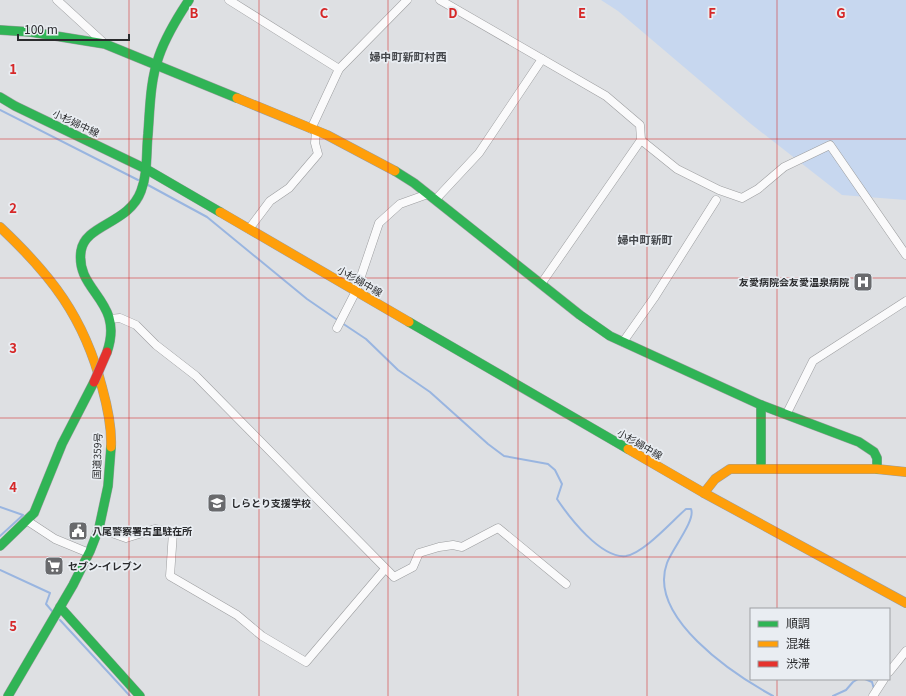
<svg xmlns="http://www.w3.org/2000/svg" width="906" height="696" font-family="Georgia,'Noto Sans JP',serif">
	<rect width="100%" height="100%" fill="#dee0e3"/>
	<path fill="#c7d7ef" d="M 601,0 L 906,0 L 906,200 L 842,195 L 751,124 L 618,11 Z"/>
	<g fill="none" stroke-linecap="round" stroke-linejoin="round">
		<g stroke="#99b5e0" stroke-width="2">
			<path d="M 0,110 L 138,180"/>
			<path d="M 148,185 L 207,217 L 307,299 L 339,321"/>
			<path d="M 342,323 L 366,339 L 398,370 L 430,392 L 488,444 L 504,456 L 548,464 L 555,470 L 562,484 L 557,499 C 569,517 601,559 626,556 C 644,553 672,521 686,509 L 691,509 C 696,520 672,549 667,563 C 647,617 733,674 773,696"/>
			<path d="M 0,507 L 23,515 L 0,536"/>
			<path d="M 0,570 L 50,593 L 46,604 L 52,611"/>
			<path d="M 60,620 L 130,696"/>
			<path d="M 865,679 L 872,682 L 874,689"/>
			<path d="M 833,696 L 846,690 L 853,682 L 858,679"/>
		</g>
		<g stroke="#9c9d9f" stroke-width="9">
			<g id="street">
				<path d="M 57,0 L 104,43"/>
				<path d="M 229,0 L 339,69 L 407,0"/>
				<path d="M 440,0 L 606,96 L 640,125 L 641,140 L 541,284"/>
				<path d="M 311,129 L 339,69"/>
				<path d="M 641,140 L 677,169 L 719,190 L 742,198 L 758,189 L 784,167 L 830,145 L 906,255"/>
				<path d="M 437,198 L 479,153 L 542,59"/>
				<path d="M 249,229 L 270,201 L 289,188 L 318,154 L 315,143 L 316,131"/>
				<path d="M 110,319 L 120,318 L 136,325 L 156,345 L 196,376 L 394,577 L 413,567 L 419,553 L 439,547 L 453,545 L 462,547 L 498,528 L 566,584"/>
				<path d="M 337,328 L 356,291 L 379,223 L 400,204 L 428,194"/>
				<path d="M 623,342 L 654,298 L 716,200"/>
				<path d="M 787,413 L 813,361 L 906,301"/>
				<path d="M 26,520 L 55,539 L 89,553"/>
				<path d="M 98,528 L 126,538 L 155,529 L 173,532 L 170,576 L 237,615 L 262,636 L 306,662 L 385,569"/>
				<path d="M 889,672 L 906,651"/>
				<path d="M 873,696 L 884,679"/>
			</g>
		</g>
		<g stroke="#9c9d9f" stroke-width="10">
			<g id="fast">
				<path d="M 0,30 L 31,32 L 105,44 L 237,98"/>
				<path d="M 0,97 L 15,106 L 146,169 L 220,212"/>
				<path d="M 395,171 L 414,183 L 580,315 L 610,336 L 761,405 L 859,442 L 874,452 L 877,458 L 877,469"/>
				<path d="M 409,322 L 628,449"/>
				<path d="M 107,352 C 125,300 75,292 81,251 C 85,224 129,224 141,191 C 148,173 146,153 148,134 C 150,108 150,81 159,56 C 166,36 177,18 189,0"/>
				<path d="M 761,405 L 761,468"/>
				<path d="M 0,546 L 34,513 L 62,444 L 94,382"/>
				<path d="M 60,607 L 140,696"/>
				<path d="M 8,696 L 73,585 L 90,551 L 99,528 L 108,486 L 111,447"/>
			</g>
		</g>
		<g stroke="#9c9d9f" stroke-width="10">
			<g id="slow">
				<path d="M 237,98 L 327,135 L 395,171"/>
				<path d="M 220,212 L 409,322"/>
				<path d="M 0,227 C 51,275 84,317 102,387 C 107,405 112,427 111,447"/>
				<path d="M 628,449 L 704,493 L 906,603"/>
				<path d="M 704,493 L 715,479 L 730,469 L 877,469 L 906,472"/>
			</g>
		</g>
		<use href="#street" stroke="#fafafb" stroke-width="8"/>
		<use href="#fast" stroke="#30b455" stroke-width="9"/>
		<use href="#slow" stroke="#ff9f0a" stroke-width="9"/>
		<g stroke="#9c9d9f" stroke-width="10" stroke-linecap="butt">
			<path id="jam-bridge" d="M 94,382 L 107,352"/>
		</g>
		<use href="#jam-bridge" stroke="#e5322d" stroke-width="9"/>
	</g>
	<path fill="none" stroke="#d62828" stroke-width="1" stroke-opacity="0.55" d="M 129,0 L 129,696M 259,0 L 259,696M 388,0 L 388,696M 518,0 L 518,696M 647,0 L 647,696M 777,0 L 777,609M 0,139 L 906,139M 0,278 L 906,278M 0,418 L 906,418M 0,557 L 906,557M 777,679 L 777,696"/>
	<defs>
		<g id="hospital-square" transform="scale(1)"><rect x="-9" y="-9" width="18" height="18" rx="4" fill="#696a6d" stroke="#e9edf2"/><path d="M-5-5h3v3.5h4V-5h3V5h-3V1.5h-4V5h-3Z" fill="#fff"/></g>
		<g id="school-square" transform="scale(1)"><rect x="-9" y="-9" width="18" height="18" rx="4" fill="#696a6d" stroke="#e9edf2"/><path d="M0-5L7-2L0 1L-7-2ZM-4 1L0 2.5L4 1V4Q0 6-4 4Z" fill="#fff"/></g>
		<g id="civic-square" transform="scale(1)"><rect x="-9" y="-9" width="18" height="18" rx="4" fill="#696a6d" stroke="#e9edf2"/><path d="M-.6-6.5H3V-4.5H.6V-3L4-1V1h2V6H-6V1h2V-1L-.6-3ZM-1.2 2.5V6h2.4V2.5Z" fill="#fff"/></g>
		<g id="supermarket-square" transform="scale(1)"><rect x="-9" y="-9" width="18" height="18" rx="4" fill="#696a6d" stroke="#e9edf2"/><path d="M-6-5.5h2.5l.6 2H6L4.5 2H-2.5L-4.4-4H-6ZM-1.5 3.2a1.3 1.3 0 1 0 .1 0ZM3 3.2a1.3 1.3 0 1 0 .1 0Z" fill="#fff"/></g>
	</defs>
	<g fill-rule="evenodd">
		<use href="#hospital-square" x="863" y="282"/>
		<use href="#school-square" x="217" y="503"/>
		<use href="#civic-square" x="78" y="531"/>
		<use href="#supermarket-square" x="54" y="566"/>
	</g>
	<g text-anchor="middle" stroke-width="3.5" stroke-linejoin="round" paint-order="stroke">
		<g font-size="10" fill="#2a2b2d" stroke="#e9edf2">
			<text transform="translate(76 123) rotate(25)" y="4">小杉婦中線</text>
			<text transform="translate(360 281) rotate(30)" y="4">小杉婦中線</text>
			<text transform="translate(640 444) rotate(30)" y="4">小杉婦中線</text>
			<text transform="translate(97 456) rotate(-88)" y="4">国道359号</text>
		</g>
		<g font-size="10" font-weight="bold" fill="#2a2b2d" stroke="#e9edf2" text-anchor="start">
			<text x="849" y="286" text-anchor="end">友愛病院会友愛温泉病院</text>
			<text x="231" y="507">しらとり支援学校</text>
			<text x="92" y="535">八尾警察署古里駐在所</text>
			<text x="68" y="570">セブン-イレブン</text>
		</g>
		<g font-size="11" font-weight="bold" fill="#46494d" stroke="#e9edf2">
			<text x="408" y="61">婦中町新町村西</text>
			<text x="645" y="244">婦中町新町</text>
		</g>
	</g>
	<g font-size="13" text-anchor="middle" font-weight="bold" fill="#d62828" stroke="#e9edf2" stroke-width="3.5" stroke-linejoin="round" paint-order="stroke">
		<text x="194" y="18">B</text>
		<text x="324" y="18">C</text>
		<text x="453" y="18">D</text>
		<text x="582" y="18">E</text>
		<text x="712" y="18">F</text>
		<text x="841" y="18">G</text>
		<text x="13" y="74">1</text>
		<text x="13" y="213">2</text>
		<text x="13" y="353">3</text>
		<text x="13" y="492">4</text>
		<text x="13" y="631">5</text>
	</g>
	<rect x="750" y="608" width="140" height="72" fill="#e9edf2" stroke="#9d9fa3"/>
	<rect x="758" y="621" width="20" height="6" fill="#30b455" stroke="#9d9fa3"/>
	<text x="786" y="628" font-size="12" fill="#2a2b2d">順調</text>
	<rect x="758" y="641" width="20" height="6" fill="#ff9f0a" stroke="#9d9fa3"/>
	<text x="786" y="648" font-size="12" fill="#2a2b2d">混雑</text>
	<rect x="758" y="661" width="20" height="6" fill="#e5322d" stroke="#9d9fa3"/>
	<text x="786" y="668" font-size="12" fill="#2a2b2d">渋滞</text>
	<path d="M18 34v6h111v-6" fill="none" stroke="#2a2b2d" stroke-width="2"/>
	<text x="24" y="34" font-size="12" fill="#2a2b2d" stroke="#e9edf2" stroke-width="3" paint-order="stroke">100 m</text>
</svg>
